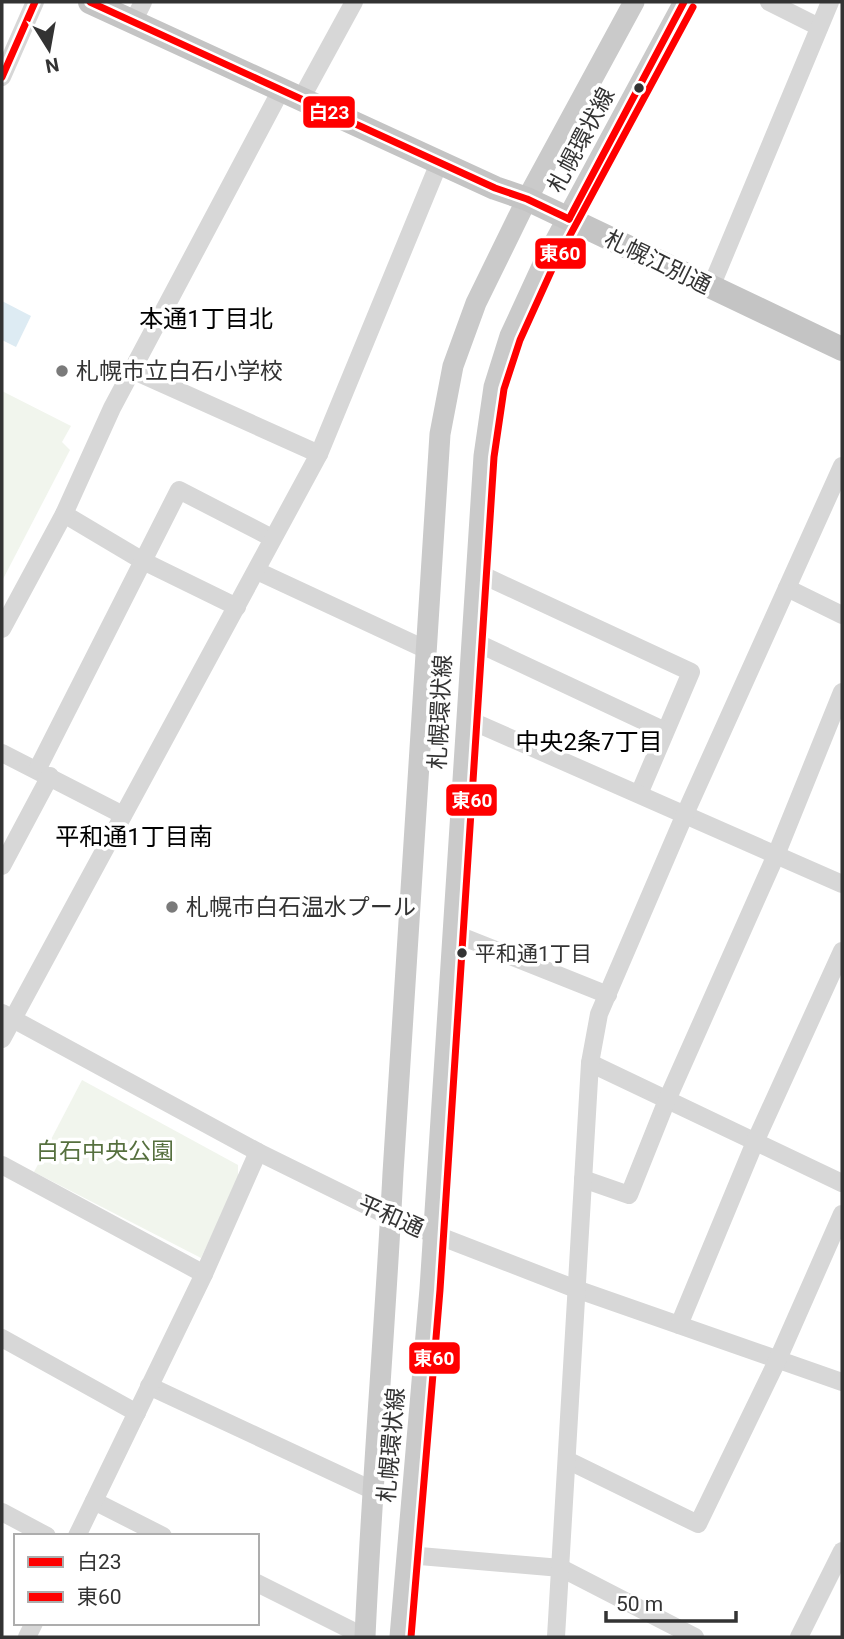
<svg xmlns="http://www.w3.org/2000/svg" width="844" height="1639" font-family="Roboto,'Noto Sans JP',sans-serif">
	<rect width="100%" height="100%" fill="#fff"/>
	<g fill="#f1f5ed">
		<path d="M 2,391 L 71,426 L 62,442 L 70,450 L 2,581 Z"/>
		<path d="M 82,1080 L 238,1165 L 238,1179 L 201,1258 L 34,1172 Z"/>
	</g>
	<path fill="#ddebf3" d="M 2,301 L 31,316 L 16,347 L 2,340 Z"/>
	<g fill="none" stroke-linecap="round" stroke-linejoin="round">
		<g stroke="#d7d7d7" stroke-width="18">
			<path d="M 769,2 L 819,27"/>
			<path d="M 133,22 L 143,2"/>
			<path d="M 2,77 L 35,2"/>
			<path d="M 301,99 L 354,2"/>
			<path d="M 711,287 L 830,2"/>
			<path d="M 132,370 L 319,454"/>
			<path d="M 64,514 L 143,561 L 237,607"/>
			<path d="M 257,571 L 427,650"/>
			<path d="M 476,572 L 691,672 L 639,794"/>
			<path d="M 787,588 L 842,615"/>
			<path d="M 2,629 L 64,514 L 112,408 L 281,90"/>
			<path d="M 471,640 L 665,731"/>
			<path d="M 467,719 L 842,884"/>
			<path d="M 2,753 L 123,815"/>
			<path d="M 37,770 L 179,490 L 272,538"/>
			<path d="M 2,866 L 50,776"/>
			<path d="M 453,933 L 608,995"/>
			<path d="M 2,1013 L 258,1152 L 390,1217 L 576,1289 L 842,1382"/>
			<path d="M 2,1039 L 319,454 L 439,163"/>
			<path d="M 590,1063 L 842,1183"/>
			<path d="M 2,1165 L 204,1274"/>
			<path d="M 583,1179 L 629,1195 L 667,1100 L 776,855 L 842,692"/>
			<path d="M 679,1325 L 755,1142 L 842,951"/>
			<path d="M 2,1338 L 137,1413"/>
			<path d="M 149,1386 L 372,1490"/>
			<path d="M 567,1460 L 698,1524 L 778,1359 L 842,1214"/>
			<path d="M 94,1501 L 163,1536"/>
			<path d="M 2,1512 L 47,1536"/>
			<path d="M 77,1536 L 204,1274 L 258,1152"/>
			<path d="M 408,1555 L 561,1568 L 695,1637"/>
			<path d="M 257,1583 L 365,1637"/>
			<path d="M 27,1637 L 34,1623"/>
			<path d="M 556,1637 L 590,1063 L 599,1014 L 685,814 L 842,466"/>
			<path d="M 799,1637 L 842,1551"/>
		</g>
		<g stroke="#cacaca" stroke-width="21">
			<path d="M 365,1637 C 372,1482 385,1328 393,1173 L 440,434 L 453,366 L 476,303 L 527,199 L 634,2"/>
			<path d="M 400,1637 L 430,1289 L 484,456 L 494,387 L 510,336 L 545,260 L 684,2"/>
		</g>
		<path stroke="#c4c4c4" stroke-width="24" d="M 90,2 L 495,188 L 527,199 L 842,349"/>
		<g stroke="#fff" stroke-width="12">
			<g id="bus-1">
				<path d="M 90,2 L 495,188 L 527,199 L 569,219"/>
				<path d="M 2,77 L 35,2"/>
				<path d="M 569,219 L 684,2"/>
			</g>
		</g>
		<g stroke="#fff" stroke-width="12">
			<path id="bus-2" d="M 411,1637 L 440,1290 L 494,457 L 504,389 L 520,340 L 554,265 L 693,7"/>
		</g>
		<use href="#bus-1" stroke="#f00" stroke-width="7"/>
		<use href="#bus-2" stroke="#f00" stroke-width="7"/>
	</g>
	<g fill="#333" stroke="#fff" stroke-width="2.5">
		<circle cx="639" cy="88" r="6"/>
		<circle cx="462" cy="953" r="6"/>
	</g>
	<g fill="#7a7a7a" stroke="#fff" stroke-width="2.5">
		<circle cx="62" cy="371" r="7"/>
		<circle cx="172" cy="907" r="7"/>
	</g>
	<g text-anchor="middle" stroke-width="7" stroke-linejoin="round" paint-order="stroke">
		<g font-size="21" fill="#333" stroke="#fff" text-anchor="start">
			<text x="475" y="961">平和通1丁目</text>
		</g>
		<g font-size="23" fill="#333" stroke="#fff">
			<text transform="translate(581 140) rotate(-62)" y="8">札幌環状線</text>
			<text transform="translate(658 262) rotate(26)" y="8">札幌江別通</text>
			<text transform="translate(440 712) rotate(-87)" y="8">札幌環状線</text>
			<text transform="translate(391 1216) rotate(24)" y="8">平和通</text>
			<text transform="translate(391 1445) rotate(-85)" y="8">札幌環状線</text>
		</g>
		<g font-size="23" fill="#333" stroke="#fff" text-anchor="start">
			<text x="76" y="379">札幌市立白石小学校</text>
			<text x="186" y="915">札幌市白石温水プール</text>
		</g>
		<g font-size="23" fill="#56703f" stroke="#fff">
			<text x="105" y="1159">白石中央公園</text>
		</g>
		<g font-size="24" fill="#000" stroke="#fff">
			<text x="206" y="327">本通1丁目北</text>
			<text x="589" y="750">中央2条7丁目</text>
			<text x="134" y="845">平和通1丁目南</text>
		</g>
	</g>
	<g stroke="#fff" stroke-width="2.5">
		<rect x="302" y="95" width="54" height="34" rx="7" fill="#f00"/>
		<rect x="534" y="237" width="53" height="33" rx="7" fill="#f00"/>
		<rect x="445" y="783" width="53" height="34" rx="7" fill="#f00"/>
		<rect x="408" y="1341" width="53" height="34" rx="7" fill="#f00"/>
	</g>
	<g font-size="19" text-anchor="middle" font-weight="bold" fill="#fff">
		<text x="329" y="119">白23</text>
		<text x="560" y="260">東60</text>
		<text x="472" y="807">東60</text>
		<text x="434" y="1365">東60</text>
	</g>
	<rect width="844" height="1639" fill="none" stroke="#333333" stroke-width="7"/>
	<rect x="14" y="1534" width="245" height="91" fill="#ffffff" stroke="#adadad" stroke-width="2"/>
	<rect x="28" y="1557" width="35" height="10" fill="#ff0000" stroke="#adadad" stroke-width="2"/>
	<text x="77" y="1569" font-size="21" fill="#333333">白23</text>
	<rect x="28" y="1592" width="35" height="10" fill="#ff0000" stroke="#adadad" stroke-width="2"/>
	<text x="77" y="1604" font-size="21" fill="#333333">東60</text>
	<g transform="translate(49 49) rotate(169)" stroke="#ffffff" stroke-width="5" paint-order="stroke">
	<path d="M0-5L12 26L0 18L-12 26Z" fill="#333333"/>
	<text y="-10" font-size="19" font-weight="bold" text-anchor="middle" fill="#333333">N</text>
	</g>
	<path d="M606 1611v10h130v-10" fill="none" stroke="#333333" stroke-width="3.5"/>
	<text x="616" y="1611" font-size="21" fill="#333333" stroke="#ffffff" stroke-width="5" paint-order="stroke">50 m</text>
</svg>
